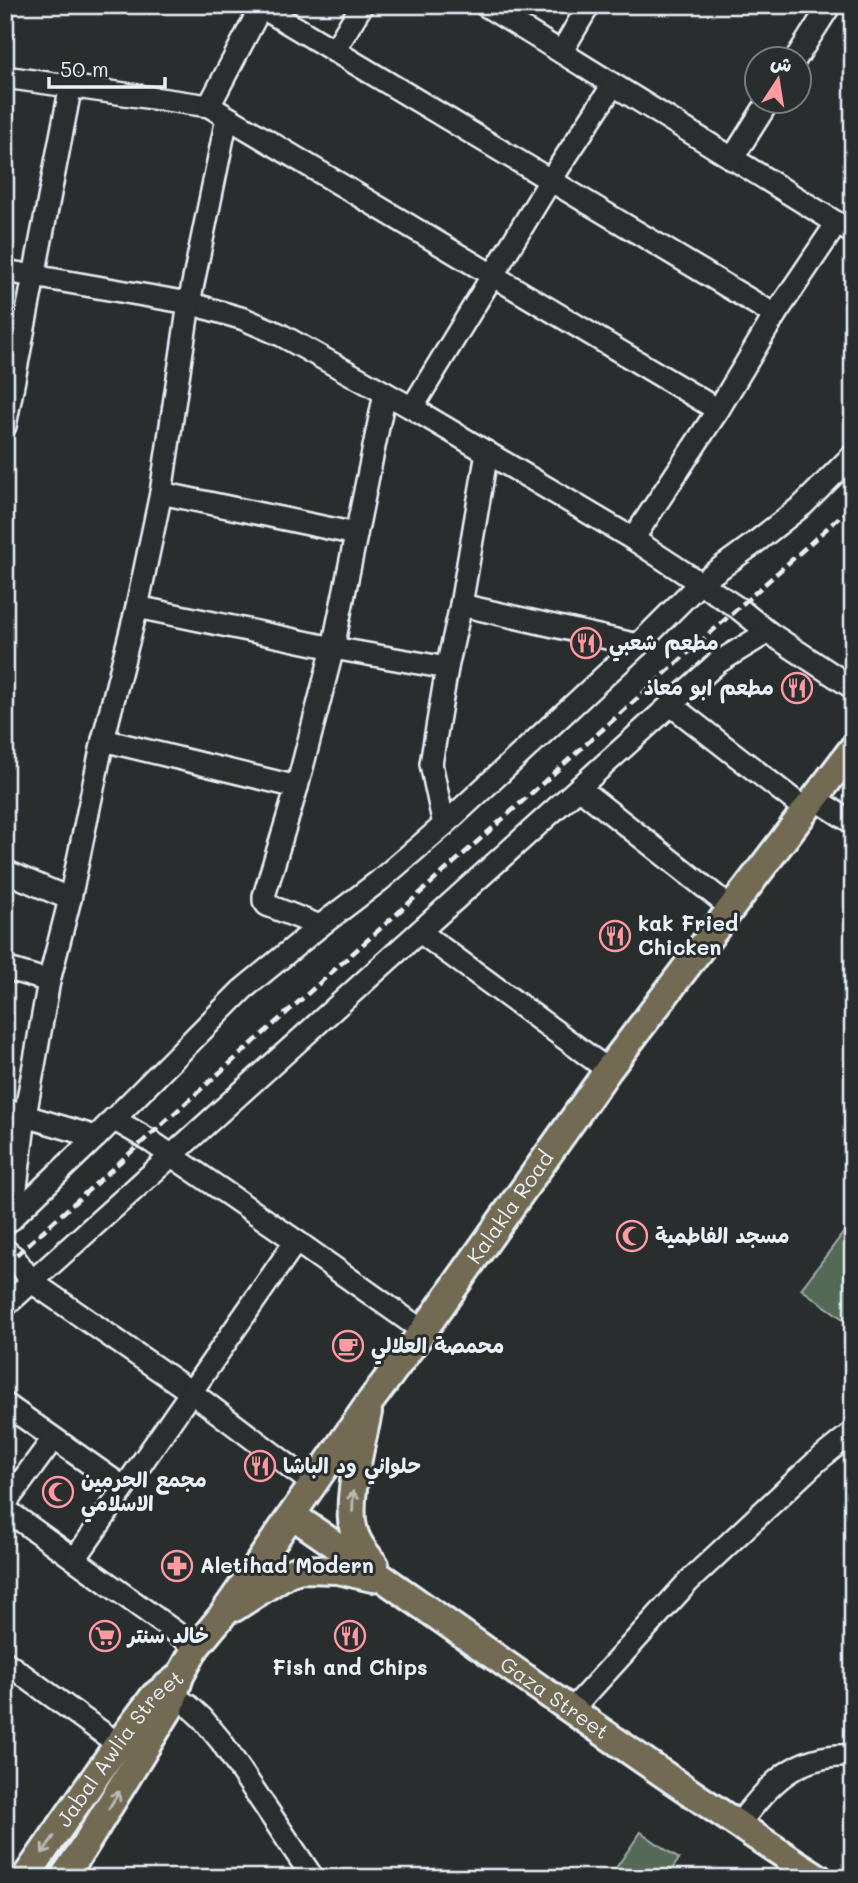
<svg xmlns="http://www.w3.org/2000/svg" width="858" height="1883" font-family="Mali,'Playpen Sans Arabic',sans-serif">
	<rect width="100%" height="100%" fill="#2a2d2e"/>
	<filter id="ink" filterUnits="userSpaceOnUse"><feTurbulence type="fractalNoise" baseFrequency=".0143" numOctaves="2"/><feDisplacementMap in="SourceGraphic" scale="14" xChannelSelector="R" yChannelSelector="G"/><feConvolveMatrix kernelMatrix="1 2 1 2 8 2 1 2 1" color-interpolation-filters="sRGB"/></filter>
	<g filter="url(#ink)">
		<g fill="#556b57" stroke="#9eaea8" stroke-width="2">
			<path d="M 853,1220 L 853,1326 L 801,1289 Z"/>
			<path d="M 641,1832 L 679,1859 L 666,1878 L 609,1878 Z"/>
		</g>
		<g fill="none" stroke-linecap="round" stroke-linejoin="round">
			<g stroke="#e8f1f8" stroke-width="26">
				<g id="minor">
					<path d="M 258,5 L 775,315"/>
					<path d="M 485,5 L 853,233"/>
					<path d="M 334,51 L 362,5"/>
					<path d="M 562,51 L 589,5"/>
					<path d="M 795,60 L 830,5"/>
					<path d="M 5,77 L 209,106 L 718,410"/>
					<path d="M 209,106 L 261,7"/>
					<path d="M 732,159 L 768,102"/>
					<path d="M 5,271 L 189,303 L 244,319 L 281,335 L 412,408 L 633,539 L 738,608 L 768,632 L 853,688"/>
					<path d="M 412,408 L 550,181 L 613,85"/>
					<path d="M 5,426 L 71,85"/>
					<path d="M 161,493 L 356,534"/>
					<path d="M 633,539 L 718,410 L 775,315 L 837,223"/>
					<path d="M 461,605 L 638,645"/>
					<path d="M 137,607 L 333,648 L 447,668"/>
					<path d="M 671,705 L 805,809"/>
					<path d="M 103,740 L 297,787"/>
					<path d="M 579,788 L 730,907"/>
					<path d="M 814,798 L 853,823"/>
					<path d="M 444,825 L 431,764 L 447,668 L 461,605 L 487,452"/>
					<path d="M 5,871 L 70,899"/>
					<path d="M 320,926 L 267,905 L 264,901 L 264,896 L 297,787 L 333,648 L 385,393"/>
					<path d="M 420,932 L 608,1070"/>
					<path d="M 5,968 L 49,981"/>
					<path d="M 5,1110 L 96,1137"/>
					<path d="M 113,1119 L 146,1138 L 296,1241 L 423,1331"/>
					<path d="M 12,1219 L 25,1116 L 49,981 L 70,899 L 103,740 L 137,607 L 161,493 L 189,303 L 227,118"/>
					<path d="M 5,1224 L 96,1137 L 242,990 L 320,926 L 379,881 L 444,825 L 638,645 L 700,583 L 752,545 L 803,505 L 853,455"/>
					<path d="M 5,1250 L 14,1257 L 32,1282 L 191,1392 L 313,1484"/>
					<path d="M 5,1306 L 717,663 L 768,632"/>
					<path d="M 5,1404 L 123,1487"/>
					<path d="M 5,1504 L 53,1439"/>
					<path d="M 5,1509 L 196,1647"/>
					<path d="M 75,1559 L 296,1241"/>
					<path d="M 5,1662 L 118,1744"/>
					<path d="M 163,1690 L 189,1706 L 202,1718 L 221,1741 L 313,1878"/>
					<path d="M 571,1711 L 689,1581 L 817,1461 L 853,1432"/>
					<path d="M 738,1825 C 771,1783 795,1753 853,1756"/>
				</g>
			</g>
			<g stroke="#e8f1f8" stroke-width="32">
				<g id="major">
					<path d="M 368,1412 C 362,1444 343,1508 356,1537 C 360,1548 368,1556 375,1565"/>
					<path id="s1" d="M 292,1515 C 468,1636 640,1762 819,1878"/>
					<path d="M 234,1608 L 288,1573 L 301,1569 L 338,1570 L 372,1578"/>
					<path id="s2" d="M 25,1878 L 118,1744 L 154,1696 L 180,1676"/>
					<path id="s3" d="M 63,1878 L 82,1850 L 170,1708 L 180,1676 L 196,1647 L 221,1617 L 370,1402 L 423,1331 L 608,1070 L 853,748"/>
				</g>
			</g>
			<use href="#minor" stroke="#2a2d2e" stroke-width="21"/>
			<use href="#major" stroke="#736b52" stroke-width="26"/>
			<path stroke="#e8f1f8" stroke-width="4.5" stroke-dasharray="10 5" stroke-linecap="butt" d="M 5,1265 L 853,505"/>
		</g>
		<defs><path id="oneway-shaft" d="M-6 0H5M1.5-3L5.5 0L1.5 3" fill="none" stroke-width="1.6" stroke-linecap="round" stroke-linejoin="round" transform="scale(1.75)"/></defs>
		<g stroke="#b9bbb6">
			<use href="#oneway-shaft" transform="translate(353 1501) rotate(-88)"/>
			<use href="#oneway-shaft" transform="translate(114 1800) rotate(-58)"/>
			<use href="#oneway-shaft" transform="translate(48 1845) rotate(125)"/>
		</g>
	</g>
	<defs>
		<g id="restaurant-ring" transform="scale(1.575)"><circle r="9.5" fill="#2a2d2e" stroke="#ff9aa2" stroke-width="1.5"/><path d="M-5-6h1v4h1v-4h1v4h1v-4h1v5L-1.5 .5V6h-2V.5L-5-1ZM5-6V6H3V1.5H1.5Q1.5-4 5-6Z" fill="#ff9aa2"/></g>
		<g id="mosque-ring" transform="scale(1.575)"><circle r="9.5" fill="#2a2d2e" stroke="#ff9aa2" stroke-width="1.5"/><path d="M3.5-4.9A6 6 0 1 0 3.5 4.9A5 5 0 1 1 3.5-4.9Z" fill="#ff9aa2"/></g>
		<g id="cafe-ring" transform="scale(1.575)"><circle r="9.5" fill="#2a2d2e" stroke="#ff9aa2" stroke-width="1.5"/><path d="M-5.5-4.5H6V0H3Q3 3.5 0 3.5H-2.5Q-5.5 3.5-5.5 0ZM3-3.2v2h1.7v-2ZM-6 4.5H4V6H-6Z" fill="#ff9aa2"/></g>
		<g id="pharmacy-ring" transform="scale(1.575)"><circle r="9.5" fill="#2a2d2e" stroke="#ff9aa2" stroke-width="1.5"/><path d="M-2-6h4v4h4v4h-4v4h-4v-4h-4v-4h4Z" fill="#ff9aa2"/></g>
		<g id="supermarket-ring" transform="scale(1.575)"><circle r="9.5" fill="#2a2d2e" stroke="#ff9aa2" stroke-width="1.5"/><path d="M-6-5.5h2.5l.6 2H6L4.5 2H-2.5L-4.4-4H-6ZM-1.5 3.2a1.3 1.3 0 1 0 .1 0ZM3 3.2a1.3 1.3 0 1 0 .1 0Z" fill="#ff9aa2"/></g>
	</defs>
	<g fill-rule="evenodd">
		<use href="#restaurant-ring" x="586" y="643"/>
		<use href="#restaurant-ring" x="797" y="688"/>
		<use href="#restaurant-ring" x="615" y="936"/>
		<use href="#mosque-ring" x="632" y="1236"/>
		<use href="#cafe-ring" x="348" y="1346"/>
		<use href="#restaurant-ring" x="260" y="1466"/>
		<use href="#mosque-ring" x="58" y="1492"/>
		<use href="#pharmacy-ring" x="177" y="1566"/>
		<use href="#supermarket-ring" x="105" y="1636"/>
		<use href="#restaurant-ring" x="350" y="1636"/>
	</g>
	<g text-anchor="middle" stroke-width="6" stroke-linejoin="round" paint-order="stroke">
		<g font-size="21" font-weight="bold" fill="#e8f1f8" stroke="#2a2d2e" text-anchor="start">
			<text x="609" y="650">مطعم شعبي</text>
			<text x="774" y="695" text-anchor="end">مطعم ابو معاذ</text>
			<text x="638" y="931">kak Fried<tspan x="638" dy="24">Chicken</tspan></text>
			<text x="655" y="1243">مسجد الفاطمية</text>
			<text x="371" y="1353">محمصة العلالي</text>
			<text x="283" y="1473">حلواني ود الباشا</text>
			<text x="81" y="1487">مجمع الحرمين<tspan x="81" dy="24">الاسلامي</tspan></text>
			<text x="200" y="1573">Aletihad Modern</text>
			<text x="128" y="1643">خالد سنتر</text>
			<text x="350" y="1675" text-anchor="middle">Fish and Chips</text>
		</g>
		<g font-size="21" fill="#e8f1f8" stroke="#2a2d2e">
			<text dy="7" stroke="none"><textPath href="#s3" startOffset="808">Kalakla Road</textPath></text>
			<text dy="7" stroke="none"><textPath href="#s1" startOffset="320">Gaza Street</textPath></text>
			<text dy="7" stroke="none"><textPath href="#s2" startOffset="161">Jabal Awlia Street</textPath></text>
		</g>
	</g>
	<rect width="858" height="1883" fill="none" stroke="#2a2d2e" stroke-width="28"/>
	<rect x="14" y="14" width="830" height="1855" fill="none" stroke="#e8f1f8" stroke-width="2.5" filter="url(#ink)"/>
	<g transform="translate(778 80) rotate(12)"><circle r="33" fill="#2a2d2e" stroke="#767b7f" stroke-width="2"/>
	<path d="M0-5L12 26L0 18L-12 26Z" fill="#ff9aa2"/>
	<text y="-10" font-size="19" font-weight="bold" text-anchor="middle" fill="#e8f1f8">ش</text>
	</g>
	<path d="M49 77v10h116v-10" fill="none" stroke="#e8f1f8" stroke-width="3.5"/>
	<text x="60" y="77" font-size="21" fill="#e8f1f8" stroke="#2a2d2e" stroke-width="5" paint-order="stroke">50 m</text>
</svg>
